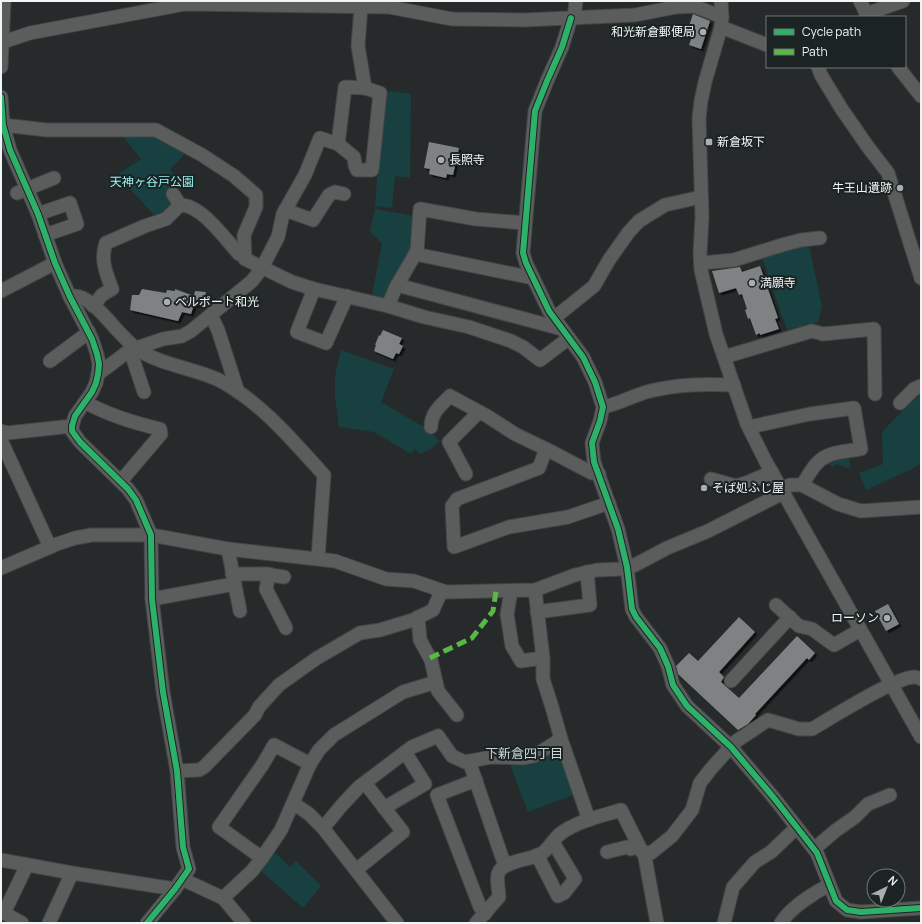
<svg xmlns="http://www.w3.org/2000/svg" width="922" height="924" font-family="Manrope,'Noto Sans JP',sans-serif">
	<defs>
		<filter id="shadow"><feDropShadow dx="2.5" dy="2.5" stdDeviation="0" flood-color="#0009"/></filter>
	</defs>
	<rect width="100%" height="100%" fill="#262a2a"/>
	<g fill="#184040">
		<path d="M 387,91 L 411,94 L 410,178 L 395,176 L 392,208 L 375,206 L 381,122 Z"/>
		<path d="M 154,133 L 187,151 L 170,170 L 182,181 L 170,196 L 174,205 L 157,218 L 130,189 L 119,173 L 141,159 L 121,134 Z"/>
		<path d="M 375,209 L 414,216 L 412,249 L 386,298 L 372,295 L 382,243 L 370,232 Z"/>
		<path d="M 809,245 L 822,306 L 818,322 L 787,330 L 762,258 Z"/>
		<path d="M 341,350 L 394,369 L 381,402 L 427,429 L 440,441 L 431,449 L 420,454 L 415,449 L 411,454 L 374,432 L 339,427 L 335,398 L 335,376 Z"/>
		<path d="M 921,392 L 921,463 L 912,469 L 866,490 L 859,473 L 883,464 L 882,432 Z"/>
		<path d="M 848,455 L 851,469 L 836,464 L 832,467 L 825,461 Z"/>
		<path d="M 555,748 L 561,748 L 576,794 L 528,812 L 509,762 Z"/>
		<path d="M 274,852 L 290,867 L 296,861 L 321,886 L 303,908 L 261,871 Z"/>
	</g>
	<g fill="#7e8282" filter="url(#shadow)">
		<path d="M 693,14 L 710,21 L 701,49 L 689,45 L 694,31 L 688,29 Z"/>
		<path d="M 429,142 L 459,148 L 453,175 L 447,174 L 446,178 L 429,174 L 430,169 L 424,168 Z"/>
		<path d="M 760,266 L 778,318 L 775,319 L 779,329 L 760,335 L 760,333 L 756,335 L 750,318 L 748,319 L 745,310 L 747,309 L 742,294 L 739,295 L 736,288 L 719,293 L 712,271 L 740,267 L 742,272 Z"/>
		<path d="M 142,289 L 166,293 L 167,290 L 175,291 L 175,289 L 194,296 L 195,291 L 206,292 L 202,305 L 194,305 L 191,314 L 182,312 L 178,321 L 130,310 L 132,295 L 139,295 Z"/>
		<path d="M 383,330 L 402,338 L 399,344 L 403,346 L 399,354 L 396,353 L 393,359 L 374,351 L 376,345 L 375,345 L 379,335 L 380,336 Z"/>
		<path d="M 888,604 L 899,624 L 886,631 L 875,611 Z"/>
		<path d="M 739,617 L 755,632 L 719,672 L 724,677 L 721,682 L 739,698 L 797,636 L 815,653 L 809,660 L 807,658 L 755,714 L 756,715 L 748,724 L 738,730 L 678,674 L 676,666 L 689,653 L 698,661 Z"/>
	</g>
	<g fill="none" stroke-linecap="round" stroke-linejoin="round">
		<g stroke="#434646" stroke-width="15">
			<g id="minor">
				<path d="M 721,1 L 722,17 L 721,27 L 705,82 L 701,101 L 699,118 L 702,217 L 700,253 L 701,270 L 716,334 L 747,424 L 766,462 L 921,737"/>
				<path d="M 860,1 L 868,17"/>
				<path d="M 361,6 L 358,46 L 365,88"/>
				<path d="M 866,14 L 903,1"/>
				<path d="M 571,18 L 562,47 L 547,81 L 535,111 L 523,253 L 526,263 L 549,311 L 583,357 L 595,382 L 603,407 L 600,421 L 592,443 L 594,462 L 618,529 L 627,567 L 632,609 L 636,617 L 660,648 L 668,666 L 673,685 L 687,706 L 731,747 L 774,798 L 817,853 L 836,901 L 847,910 L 861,912 L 921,908"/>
				<path d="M 574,18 L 576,1"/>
				<path d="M 721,27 L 767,45"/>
				<path d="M 3,42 L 30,33 L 185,4 L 389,7 L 452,19 L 524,20 L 635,15 L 676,7 L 694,6 L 722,17"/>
				<path d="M 1,67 L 4,1"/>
				<path d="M 818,67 L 821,75 L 841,108 L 868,147 L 888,173 L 921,278"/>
				<path d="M 898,67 L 921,96"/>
				<path d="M 1,97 L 3,125 L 10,150 L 38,214 L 55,263 L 70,297 L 92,339 L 97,354 L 99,364 L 98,374 L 96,383 L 92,392 L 75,416 L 72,426 L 72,431 L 80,442 L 128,489 L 136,500 L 151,535 L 152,599 L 163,692 L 177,771 L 183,847 L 189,869 L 175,889 L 147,923"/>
				<path d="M 3,125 L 47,130 L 156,130 L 202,155 L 234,176 L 256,195 L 256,207 L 244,235 L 245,259 L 251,262 L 292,282 L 314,289 L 388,306 L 424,317 L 469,327 L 511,341 L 523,347 L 540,360 L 569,338"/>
				<path d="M 17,193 L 54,178"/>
				<path d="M 173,194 L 180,205"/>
				<path d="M 285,210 L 313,220 L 329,195 L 335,192 L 344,194"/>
				<path d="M 38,214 L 70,203 L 77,224 L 45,235"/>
				<path d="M 415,254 L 533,278"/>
				<path d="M 701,263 L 734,260 L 782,245 L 801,240 L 820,238"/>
				<path d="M 397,285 L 562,329"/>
				<path d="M 314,289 L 297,332 L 326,343 L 347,296"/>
				<path d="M 1,291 L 55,263"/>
				<path d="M 70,297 C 85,290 108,320 117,330 C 123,336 130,344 137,349 C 161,365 193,368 219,380 C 261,402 293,441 324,475 L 318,558"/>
				<path d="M 93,306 L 102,295 L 112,289 C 106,272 100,260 106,243 L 145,226 L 166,219 L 180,205 C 201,204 226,240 239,254 L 245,256"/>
				<path d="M 388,306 L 396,287 L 417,251 L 420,209 L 476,219 L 525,223"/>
				<path d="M 211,315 L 218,330 L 238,392"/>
				<path d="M 553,319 L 594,286 L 609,260 L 628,233 L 639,221 L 665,205 L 701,197"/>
				<path d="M 130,350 L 144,392"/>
				<path d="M 724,357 L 812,331 L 823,334 L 874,329 L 875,394"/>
				<path d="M 50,361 L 89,332"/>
				<path d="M 98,374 L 130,350 L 163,339 L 182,336 L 191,331 L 252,281 L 262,268 L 278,237 L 283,214 L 305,175 L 320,138 L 338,144 L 354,157 L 355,165 L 357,170 L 372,170 L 380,93 L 365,88 L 345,87 L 338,144"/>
				<path d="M 85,402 C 108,415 134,423 160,429 L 161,434 L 121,481"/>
				<path d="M 900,403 L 914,389 L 921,386"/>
				<path d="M 603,407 C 619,404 634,395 650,391 C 680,384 704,384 734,385"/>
				<path d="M 431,427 C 431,413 440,406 450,396 L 487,416 L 515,434 L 546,449 L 592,473 L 599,474"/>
				<path d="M 749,427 L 810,414 L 854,408 L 861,449 C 851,451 836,451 827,456 C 815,461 809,475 802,485"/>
				<path d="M 1,431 L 7,433 L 72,426"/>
				<path d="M 1,440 L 50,547"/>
				<path d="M 546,449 L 539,468 L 457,499 L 452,506 L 454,547 L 509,527 L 568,517 L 609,503"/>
				<path d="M 466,474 L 449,442 L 479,412"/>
				<path d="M 711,479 L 736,486 L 746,483 L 772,472"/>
				<path d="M 780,489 L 790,485 L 802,485 L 838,504 L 861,511 L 921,507"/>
				<path d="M 228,549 L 240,611"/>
				<path d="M 1,568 L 57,544 L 75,538 L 92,535 L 151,535 L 228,549 L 335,561 L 386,579 L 414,581 L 446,592 L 535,590 L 575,575 L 597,570 L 621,569 L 633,566 L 667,548 L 708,531 L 783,493"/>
				<path d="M 232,574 L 265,574 L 284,577"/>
				<path d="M 269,574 L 266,589 L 286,628"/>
				<path d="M 535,590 L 543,658 L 543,679 L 552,707 L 561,739 L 589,820"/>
				<path d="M 511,591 L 507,614 L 512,646 L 521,661 L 543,658"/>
				<path d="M 152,599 L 234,584"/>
				<path d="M 776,605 L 799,626 L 812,629 L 834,645 L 860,630"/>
				<path d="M 537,612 L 590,605 L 587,572"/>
				<path d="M 418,617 L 420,640 L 431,660 L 438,691 L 457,715"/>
				<path d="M 731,681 L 790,617"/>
				<path d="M 469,761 L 505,866"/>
				<path d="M 177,771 L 199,770 L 204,767 L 255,715 L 259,707 L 279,685 L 317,658 L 360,633 L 380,630 L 413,620 L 433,610 L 441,592"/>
				<path d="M 476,780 L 437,795 L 480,907 L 485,914"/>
				<path d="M 293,803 L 309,814 L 323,828 L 397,923"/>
				<path d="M 384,808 L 425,784 L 405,752"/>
				<path d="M 323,828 L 342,805 L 359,787 L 412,747 L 438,736 L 452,756 L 465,762 L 491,757 L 524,758 L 534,756 L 561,739"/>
				<path d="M 814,849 L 835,831 L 855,817 L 868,804 L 890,795"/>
				<path d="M 607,852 L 627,847 L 631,849 L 639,846"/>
				<path d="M 644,852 L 657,923"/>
				<path d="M 537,855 L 558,896 L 564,893 L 575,879 L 553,842"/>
				<path d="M 262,858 L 219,827 L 263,764 L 274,745 L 310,764"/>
				<path d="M 1,860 L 72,873 L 175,889"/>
				<path d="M 356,870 L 403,832 L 365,783"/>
				<path d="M 182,879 L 223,898 L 244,923"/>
				<path d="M 223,898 L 252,871 L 262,858 L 281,830 L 310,764 L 319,750 L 334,735 L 403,692 L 436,682"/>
				<path d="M 22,923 L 4,913 L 27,865"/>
				<path d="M 49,923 L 72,873"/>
				<path d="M 476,923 L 499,897 C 499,889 495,876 500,870 C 509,860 529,860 541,854 C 548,850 553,840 560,834 C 577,821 601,816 621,810 L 642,852 L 651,853 L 672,836 L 692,810 L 700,783 L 710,770 L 735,742 L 768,720 L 799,729 L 812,729 C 831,718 897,676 915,677 C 917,677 919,678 921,679"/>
				<path d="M 724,923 L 733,887 L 755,862 L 771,852 L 796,828"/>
				<path d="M 781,923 C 790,908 814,893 829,885"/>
			</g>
		</g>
		<use href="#minor" stroke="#5b5d5d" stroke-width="13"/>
		<path stroke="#58b947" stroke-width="5" stroke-dasharray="10 5" stroke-linecap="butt" d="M 430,658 L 472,638 L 493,611 L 496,591"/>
		<g stroke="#1b2323" stroke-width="8">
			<g id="cycleway">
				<path d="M 571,18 L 562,47 L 547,81 L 535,111 L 523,253 L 526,263 L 549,311 L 583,357 L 595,382 L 603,407 L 600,421 L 592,443 L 594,462 L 618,529 L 627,567 L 632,609 L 636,617 L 660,648 L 668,666 L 673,685 L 687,706 L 731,747 L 774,798 L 817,853 L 836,901 L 847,910 L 861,912 L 921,908"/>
				<path d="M 1,97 L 3,125 L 10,150 L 38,214 L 55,263 L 70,297 L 92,339 L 97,354 L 99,364 L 98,374 L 96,383 L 92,392 L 75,416 L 72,426 L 72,431 L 80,442 L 128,489 L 136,500 L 151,535 L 152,599 L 163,692 L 177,771 L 183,847 L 189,869 L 175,889 L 147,923"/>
			</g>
		</g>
		<use href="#cycleway" stroke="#2db169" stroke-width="6"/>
	</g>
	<g fill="#a9aeae" stroke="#1b2323" stroke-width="1.5">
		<circle cx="703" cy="32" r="4"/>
		<rect x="705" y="138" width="8" height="8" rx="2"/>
		<circle cx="441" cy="160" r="4"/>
		<circle cx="900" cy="188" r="4"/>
		<circle cx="752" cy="283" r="4"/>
		<circle cx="167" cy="302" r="4"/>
		<circle cx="704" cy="488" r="4"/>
		<circle cx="887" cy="618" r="4"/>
	</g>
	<g text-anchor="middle" stroke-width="4" stroke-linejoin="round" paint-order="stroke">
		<g font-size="12" fill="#f0f5f5" stroke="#1b2323" text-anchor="start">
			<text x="695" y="36" text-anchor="end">和光新倉郵便局</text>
			<text x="717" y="146">新倉坂下</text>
			<text x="449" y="164">長照寺</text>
			<text x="892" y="192" text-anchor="end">牛王山遺跡</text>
			<text x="760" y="287">満願寺</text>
			<text x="175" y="306">ベルポート和光</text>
			<text x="712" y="492">そば処ふじ屋</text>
			<text x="879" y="622" text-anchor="end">ローソン</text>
		</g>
		<g font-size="12" fill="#9af0ef" stroke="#1b2323">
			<text x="152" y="186">天神ヶ谷戸公園</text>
		</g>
		<g font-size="13" fill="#cbd5d5" stroke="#1b2323">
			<text x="524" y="758">下新倉四丁目</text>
		</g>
	</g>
	<rect width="922" height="924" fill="none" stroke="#f0f5f5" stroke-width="4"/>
	<rect x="766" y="16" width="140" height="52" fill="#1b2323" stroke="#707777"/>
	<rect x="774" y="29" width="20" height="6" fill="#2db169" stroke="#707777"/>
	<text x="802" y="36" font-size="12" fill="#f0f5f5">Cycle path</text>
	<rect x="774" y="49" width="20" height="6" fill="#58b947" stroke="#707777"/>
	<text x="802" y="56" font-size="12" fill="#f0f5f5">Path</text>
	<g transform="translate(886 888) rotate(43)"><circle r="19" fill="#1b2323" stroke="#707777"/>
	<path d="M0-3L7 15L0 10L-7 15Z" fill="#a9aeae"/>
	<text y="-6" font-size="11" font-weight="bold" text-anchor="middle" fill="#f0f5f5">N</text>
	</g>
</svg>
